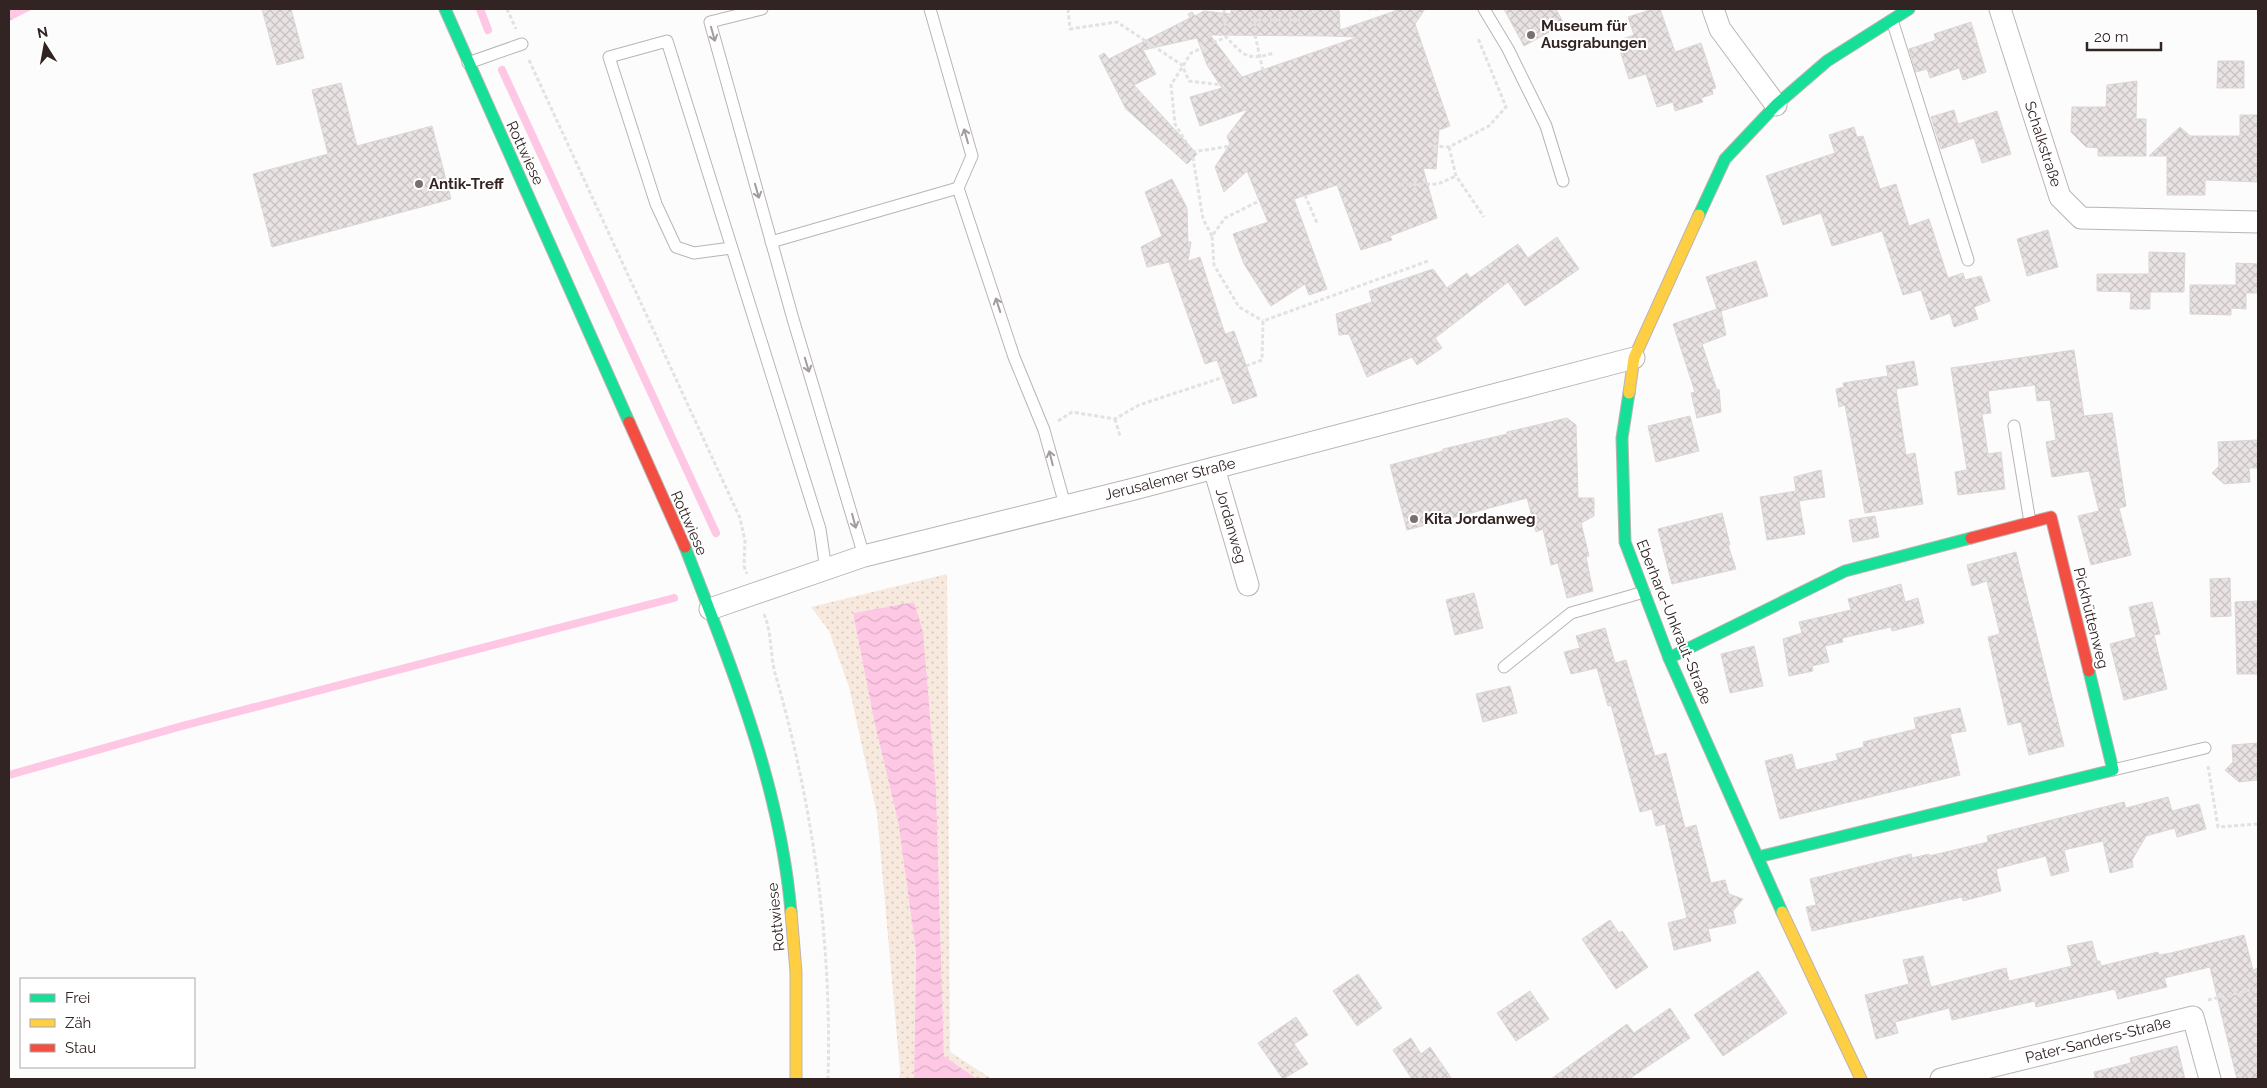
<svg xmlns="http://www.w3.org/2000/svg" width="2267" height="1088" font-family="Raleway,sans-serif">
	<defs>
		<pattern id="grass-dots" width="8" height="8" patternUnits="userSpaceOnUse" patternTransform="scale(1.25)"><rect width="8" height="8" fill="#f8e9de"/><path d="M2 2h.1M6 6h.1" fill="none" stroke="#d5c8be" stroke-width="1.8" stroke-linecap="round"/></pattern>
		<pattern id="water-waves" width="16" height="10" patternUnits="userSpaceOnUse" patternTransform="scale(1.25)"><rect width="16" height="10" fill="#fec8e5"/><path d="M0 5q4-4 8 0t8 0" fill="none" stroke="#daacc4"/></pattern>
		<pattern id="building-cross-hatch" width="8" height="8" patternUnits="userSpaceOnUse" patternTransform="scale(1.25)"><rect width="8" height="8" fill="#e9e2e3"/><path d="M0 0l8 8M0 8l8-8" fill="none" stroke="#c8c2c2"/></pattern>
	</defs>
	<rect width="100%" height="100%" fill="#fcfcfc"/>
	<path fill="url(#grass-dots)" d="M 947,574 L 950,1052 L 992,1079 L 977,1079 L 944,1056 L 936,789 L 914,602 L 853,613 L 875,725 L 898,821 L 916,952 L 914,1079 L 899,1079 L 900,1070 L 877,814 L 849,687 L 829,631 L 811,607 Z"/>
	<g fill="url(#water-waves)">
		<path d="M 9,9 L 33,9 L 9,21 Z"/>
		<path d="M 914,602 L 923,632 L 936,789 L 944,1056 L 977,1079 L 914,1079 L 916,952 L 898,821 L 875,725 L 853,613 Z"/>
	</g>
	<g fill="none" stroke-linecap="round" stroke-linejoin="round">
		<g stroke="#fec8e5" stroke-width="8">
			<path d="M 480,9 L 488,30"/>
			<path d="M 502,70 L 716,533"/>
			<path d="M 9,775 L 182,726 L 674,598"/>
		</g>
	</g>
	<g fill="url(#building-cross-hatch)" stroke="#dcd6d7" fill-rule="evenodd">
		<path d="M 262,9 L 291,9 L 304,58 L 277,65 Z"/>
		<path d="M 1231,9 L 1339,9 L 1340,30 L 1401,9 L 1425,9 L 1415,24 L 1450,126 L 1439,130 L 1436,169 L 1423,168 L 1437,218 L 1390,236 L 1392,240 L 1361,250 L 1337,185 L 1294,199 L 1327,289 L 1309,295 L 1305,284 L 1271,306 L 1244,264 L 1233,234 L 1268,222 L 1247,171 L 1224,192 L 1215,167 L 1230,144 L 1227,136 L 1248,109 L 1200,126 L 1190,97 L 1222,88 L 1207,65 L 1197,38 L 1143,50 L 1156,74 L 1134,85 L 1197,154 L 1187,164 L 1126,109 L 1099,56 L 1104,53 L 1109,59 L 1190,18 L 1188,14 L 1192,12 L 1195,16 L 1204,11 L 1231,14 ZM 1210,35 L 1328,36 L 1358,37 L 1242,77 Z"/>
		<path d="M 1504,9 L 1556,9 L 1564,24 L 1524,46 Z"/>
		<path d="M 1653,9 L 1660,9 L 1675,52 L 1701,43 L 1716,88 L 1712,89 L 1713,94 L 1701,98 L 1703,102 L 1675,111 L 1673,102 L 1657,107 L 1646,74 L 1629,79 L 1617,41 L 1634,35 L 1628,17 Z"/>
		<path d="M 1971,22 L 1986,72 L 1963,80 L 1959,68 L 1930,78 L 1927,69 L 1916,72 L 1909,49 L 1936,40 L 1934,34 Z"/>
		<path d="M 2218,61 L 2244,61 L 2244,88 L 2217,88 Z"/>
		<path d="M 2137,81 L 2136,119 L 2146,119 L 2146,156 L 2098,156 L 2098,148 L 2086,147 L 2071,132 L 2072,107 L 2106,107 L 2107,85 Z"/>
		<path d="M 341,83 L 357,146 L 432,126 L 451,199 L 272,247 L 253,174 L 328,154 L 312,90 Z"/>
		<path d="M 1954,110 L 1958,124 L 1997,111 L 2011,154 L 1982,163 L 1974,138 L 1941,149 L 1931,117 Z"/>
		<path d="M 2240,115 L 2258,115 L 2258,182 L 2205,180 L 2205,195 L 2167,195 L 2167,156 L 2149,156 L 2180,127 L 2190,136 L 2240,136 Z"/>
		<path d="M 1854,127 L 1857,137 L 1863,136 L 1880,189 L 1896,184 L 1909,226 L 1929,219 L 1948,278 L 1963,273 L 1965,280 L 1981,276 L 1990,301 L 1974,307 L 1978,319 L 1954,327 L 1950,313 L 1931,320 L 1921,290 L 1903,295 L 1882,231 L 1832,246 L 1821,213 L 1783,225 L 1766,176 L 1835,153 L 1829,135 Z"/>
		<path d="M 1172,179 L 1187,208 L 1188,242 L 1191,242 L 1188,261 L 1200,257 L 1225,334 L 1234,331 L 1257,396 L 1233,404 L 1217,360 L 1205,364 L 1169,262 L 1147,267 L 1141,247 L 1162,236 L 1145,192 Z"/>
		<path d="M 2048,230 L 2058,267 L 2027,276 L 2017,239 Z"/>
		<path d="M 1557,237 L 1579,269 L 1525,306 L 1508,282 L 1435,338 L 1442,348 L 1417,365 L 1412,357 L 1367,377 L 1349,334 L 1339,335 L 1336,314 L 1372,302 L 1369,291 L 1433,269 L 1447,288 L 1467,273 L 1470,278 L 1518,244 L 1528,258 Z"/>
		<path d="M 2149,252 L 2185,253 L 2184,292 L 2150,292 L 2150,309 L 2130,309 L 2131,292 L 2097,291 L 2097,274 L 2149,274 Z"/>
		<path d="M 1756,261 L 1768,296 L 1721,311 L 1726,335 L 1702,344 L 1717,390 L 1719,389 L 1721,412 L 1697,418 L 1691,393 L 1695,392 L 1673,324 L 1717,309 L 1706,277 Z"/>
		<path d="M 2236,263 L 2258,264 L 2258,293 L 2246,293 L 2246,309 L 2231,308 L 2231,315 L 2190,314 L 2190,285 L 2236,285 Z"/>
		<path d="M 2074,350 L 2084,416 L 2112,413 L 2126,506 L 2119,508 L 2131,555 L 2091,565 L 2078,516 L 2099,511 L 2089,471 L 2052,477 L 2046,442 L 2056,440 L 2050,400 L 2037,401 L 2035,385 L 1988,391 L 1991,413 L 1982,414 L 1988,454 L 2001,452 L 2005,489 L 1958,495 L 1955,472 L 1967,470 L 1951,368 Z"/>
		<path d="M 1914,361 L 1918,385 L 1896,389 L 1906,455 L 1915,453 L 1923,504 L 1865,513 L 1845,405 L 1839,407 L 1836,389 L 1844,387 L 1843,383 L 1888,376 L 1886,366 Z"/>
		<path d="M 1690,416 L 1699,451 L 1656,462 L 1648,426 Z"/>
		<path d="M 1567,418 L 1576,425 L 1578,498 L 1594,498 L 1594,516 L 1581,523 L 1589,556 L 1586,557 L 1593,591 L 1567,598 L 1558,563 L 1551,565 L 1543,529 L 1536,532 L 1527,498 L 1407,530 L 1390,465 L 1443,451 L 1443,449 L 1507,434 L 1507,432 Z"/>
		<path d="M 2258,440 L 2258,468 L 2249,468 L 2250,482 L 2224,484 L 2212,473 L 2219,466 L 2218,442 Z"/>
		<path d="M 1821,470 L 1825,497 L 1799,501 L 1805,534 L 1767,540 L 1760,497 L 1796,491 L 1794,477 Z"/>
		<path d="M 1722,513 L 1730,545 L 1728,545 L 1736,569 L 1672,584 L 1658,529 Z"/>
		<path d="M 1875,516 L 1879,537 L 1853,542 L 1849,520 Z"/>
		<path d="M 2016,552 L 2064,746 L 2029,755 L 2021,722 L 2008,725 L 1988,637 L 2000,634 L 1987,581 L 1972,586 L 1967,565 Z"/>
		<path d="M 2230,578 L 2231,616 L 2211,617 L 2210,579 Z"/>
		<path d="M 1901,584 L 1905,602 L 1918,598 L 1924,623 L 1892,631 L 1891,627 L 1842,638 L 1843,642 L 1825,646 L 1829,662 L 1812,666 L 1813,671 L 1789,676 L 1783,639 L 1802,633 L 1799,622 L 1851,610 L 1848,599 Z"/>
		<path d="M 1474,593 L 1483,628 L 1455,635 L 1446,600 Z"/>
		<path d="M 2258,601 L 2258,674 L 2237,674 L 2235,602 Z"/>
		<path d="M 2152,602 L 2160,634 L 2154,635 L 2167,689 L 2124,700 L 2110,644 L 2136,637 L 2129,607 Z"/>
		<path d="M 1605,628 L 1615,663 L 1626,660 L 1655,756 L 1666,753 L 1685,828 L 1696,825 L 1711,883 L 1725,880 L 1729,894 L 1743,899 L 1733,911 L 1736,923 L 1708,929 L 1711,941 L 1674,950 L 1668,923 L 1687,918 L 1665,824 L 1656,826 L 1652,809 L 1640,812 L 1611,705 L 1608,706 L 1597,668 L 1571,674 L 1564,652 L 1580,648 L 1576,636 Z"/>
		<path d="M 1754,646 L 1763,686 L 1730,693 L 1721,654 Z"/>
		<path d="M 1510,686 L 1517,713 L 1483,722 L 1476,694 Z"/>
		<path d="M 1960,708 L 1966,731 L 1950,734 L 1960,775 L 1780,819 L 1765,761 L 1792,754 L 1796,770 L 1838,760 L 1836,754 L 1864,747 L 1863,742 L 1916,729 L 1914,718 Z"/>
		<path d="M 2258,743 L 2258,780 L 2239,782 L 2225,770 L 2233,762 L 2232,745 Z"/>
		<path d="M 2168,797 L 2172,811 L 2199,804 L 2206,829 L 2177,837 L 2175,828 L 2146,836 L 2132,860 L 2133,867 L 2110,873 L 2103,841 L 2064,850 L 2069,871 L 2051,876 L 2046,856 L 1996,869 L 2001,891 L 1963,901 L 1962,897 L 1812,931 L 1806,907 L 1816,905 L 1810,879 L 1911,854 L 1912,858 L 1929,854 L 1929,856 L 1988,842 L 1987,836 L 2112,805 L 2124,802 L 2126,808 Z"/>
		<path d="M 1610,920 L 1619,933 L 1622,931 L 1648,967 L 1616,989 L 1582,939 Z"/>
		<path d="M 2244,935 L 2253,970 L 2258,968 L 2258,1079 L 2237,1079 L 2210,967 L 2164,978 L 2167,987 L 2118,999 L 2115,989 L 2036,1007 L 2035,1001 L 1952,1020 L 1949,1008 L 1895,1022 L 1898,1033 L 1876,1039 L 1865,995 L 1909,984 L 1903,960 L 1923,956 L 1931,987 L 2006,968 L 2009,981 L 2072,966 L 2067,946 L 2092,941 L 2097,961 L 2100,961 L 2101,966 L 2158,952 L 2159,955 L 2171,953 Z"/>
		<path d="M 1758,971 L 1787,1013 L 1723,1056 L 1694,1015 Z"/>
		<path d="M 1358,974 L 1382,1008 L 1357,1026 L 1333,991 Z"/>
		<path d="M 1530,991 L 1549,1019 L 1516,1041 L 1497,1013 Z"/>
		<path d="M 1670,1008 L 1690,1038 L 1629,1079 L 1551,1079 L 1627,1024 L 1634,1033 Z"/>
		<path d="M 1296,1017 L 1308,1035 L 1294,1044 L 1308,1064 L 1283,1079 L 1258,1043 Z"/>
		<path d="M 1411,1038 L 1421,1054 L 1430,1047 L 1452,1079 L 1412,1079 L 1393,1050 Z"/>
		<path d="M 2177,1046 L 2185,1079 L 2095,1079 L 2094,1072 L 2131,1063 L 2130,1058 Z"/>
	</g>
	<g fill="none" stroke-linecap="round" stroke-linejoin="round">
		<g stroke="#bbb4b3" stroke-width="13">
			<g id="lane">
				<path d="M 762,9 L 710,22 L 793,319 L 864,556"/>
				<path d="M 930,9 L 972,156 L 958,188 L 1014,357 L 1044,430 L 1065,505"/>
				<path d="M 1484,9 L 1508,49 L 1546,126 L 1563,181"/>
				<path d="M 1892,20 L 1968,260"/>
				<path d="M 468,63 L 522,44"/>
				<path d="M 771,242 L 958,188"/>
				<path d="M 731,248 L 694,253 L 676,247 L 656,204 L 609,57 L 667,41 L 820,529 L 826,570"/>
				<path d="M 2014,426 L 2030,522"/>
				<path d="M 1504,667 L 1571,613 L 1644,592"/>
				<path d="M 2113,770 L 2205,748"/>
			</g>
		</g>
		<g stroke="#bbb4b3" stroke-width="23">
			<g id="street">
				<path d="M 1713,9 L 1720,29 L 1776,105"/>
				<path d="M 2000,9 L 2060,197 L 2081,218 L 2258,222"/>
				<path d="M 1214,468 L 1248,585"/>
				<path d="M 710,609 L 864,556 L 1130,490 L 1634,358"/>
				<path d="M 1941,1079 L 2193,1017 L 2210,1079"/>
			</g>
		</g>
		<g stroke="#bbb4b3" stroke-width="13">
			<g id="fast">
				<path d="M 445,9 L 629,422"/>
				<path d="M 1699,215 L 1725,159 L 1776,105 L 1827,61 L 1909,9"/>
				<path d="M 1629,393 L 1622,438 L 1625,542 L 1669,658 L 1782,912"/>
				<path d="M 685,547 C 731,666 780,784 791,912"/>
				<path d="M 1669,658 L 1845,571 L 1971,538"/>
				<path d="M 1758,857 L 2113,770 L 2089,671"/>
			</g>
		</g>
		<g stroke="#bbb4b3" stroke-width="13">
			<g id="slow">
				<path d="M 1629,393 L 1634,358 L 1699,215"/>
				<path d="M 791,912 L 796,972 L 796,1079"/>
				<path d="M 1782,912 L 1861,1079"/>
			</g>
		</g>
		<g stroke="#bbb4b3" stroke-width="13">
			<g id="jam">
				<path d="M 629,422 L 685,547"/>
				<path d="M 1971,538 L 2051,517 L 2089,671"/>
			</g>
		</g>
		<g stroke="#e2e2e2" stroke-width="3" stroke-dasharray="4 2.5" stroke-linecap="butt">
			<path d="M 507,9 L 516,29"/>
			<path d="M 1068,9 L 1070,29 L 1117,22 L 1182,65 L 1189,81 L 1222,85 L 1237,105"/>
			<path d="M 1224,9 L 1226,37 C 1245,56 1246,61 1274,53"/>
			<path d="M 1368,9 L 1380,9"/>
			<path d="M 1244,20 L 1303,20 L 1313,13 L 1313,9"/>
			<path d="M 1255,26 L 1255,20"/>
			<path d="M 1255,35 L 1263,71"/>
			<path d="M 529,60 L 740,518 L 745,541 L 744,566 L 747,574"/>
			<path d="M 1433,146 L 1449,147 L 1489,126 L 1506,107 L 1478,38"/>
			<path d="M 1449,147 L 1456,176 L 1484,217"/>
			<path d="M 1192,152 L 1231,146"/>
			<path d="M 1400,185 L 1438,184 L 1456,176"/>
			<path d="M 1305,195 L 1317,223"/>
			<path d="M 1257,202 L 1225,218 L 1212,236 L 1214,265 L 1239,307 L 1263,321"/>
			<path d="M 1212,236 L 1203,219 L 1192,152 L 1175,124 L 1171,85 L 1191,53 L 1226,37"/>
			<path d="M 1246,366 L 1262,360 L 1263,321 L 1428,261"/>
			<path d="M 1115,419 L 1120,436"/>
			<path d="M 1058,421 L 1072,412 L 1115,419 L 1139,405 L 1224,377"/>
			<path d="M 764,614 C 772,633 770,654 775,673 C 813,805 832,942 828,1079"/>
			<path d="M 2208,766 L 2218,827 L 2258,824"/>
			<path d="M 2208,1000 L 2258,988"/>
		</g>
		<use href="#lane" stroke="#fff" stroke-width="11"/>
		<use href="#street" stroke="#fff" stroke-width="21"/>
		<use href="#fast" stroke="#16e098" stroke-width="11"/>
		<use href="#slow" stroke="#ffcf43" stroke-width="11"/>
		<use href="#jam" stroke="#f24e42" stroke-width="11"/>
	</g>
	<defs><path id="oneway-shaft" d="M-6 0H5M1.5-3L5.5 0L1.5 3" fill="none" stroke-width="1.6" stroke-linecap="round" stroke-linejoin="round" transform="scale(1.25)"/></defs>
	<g stroke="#a39c9c">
		<use href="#oneway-shaft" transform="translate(713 34) rotate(74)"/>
		<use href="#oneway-shaft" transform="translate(966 136) rotate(-106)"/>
		<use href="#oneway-shaft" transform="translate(757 191) rotate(74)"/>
		<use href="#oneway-shaft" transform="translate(998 305) rotate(-108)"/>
		<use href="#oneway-shaft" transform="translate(807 365) rotate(73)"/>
		<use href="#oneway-shaft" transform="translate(1051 458) rotate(-104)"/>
		<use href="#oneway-shaft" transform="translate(854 521) rotate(75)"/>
	</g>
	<g fill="#79706f" stroke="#fff" stroke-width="2">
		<circle cx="1531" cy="35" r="5"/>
		<circle cx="419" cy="184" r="5"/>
		<circle cx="1414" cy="519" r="5"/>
	</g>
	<g text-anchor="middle" stroke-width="4" stroke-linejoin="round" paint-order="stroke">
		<g font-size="15" font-weight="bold" fill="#322423" stroke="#fff" text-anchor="start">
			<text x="1541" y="31">Museum für<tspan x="1541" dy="17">Ausgrabungen</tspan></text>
			<text x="429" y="189">Antik-Treff</text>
			<text x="1424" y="524">Kita Jordanweg</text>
		</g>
		<g font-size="15" fill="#322423" stroke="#fff">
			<text transform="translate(2043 144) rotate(72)" y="5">Schalkstraße</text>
			<text transform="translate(525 153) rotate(65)" y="5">Rottwiese</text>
			<text transform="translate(1170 479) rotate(-14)" y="5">Jerusalemer Straße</text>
			<text transform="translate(689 523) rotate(66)" y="5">Rottwiese</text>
			<text transform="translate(1231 526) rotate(74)" y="5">Jordanweg</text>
			<text transform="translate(2091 618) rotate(76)" y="5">Pickhüttenweg</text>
			<text transform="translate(1674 622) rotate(68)" y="5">Eberhard-Unkraut-Straße</text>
			<text transform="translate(776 917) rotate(-96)" y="5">Rottwiese</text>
			<text transform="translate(2098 1040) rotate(-14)" y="5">Pater-Sanders-Straße</text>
		</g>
	</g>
	<rect width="2267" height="1088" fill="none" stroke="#322423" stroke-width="20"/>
	<rect x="20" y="978" width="175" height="90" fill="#ffffff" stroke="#ada7a7"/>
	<rect x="30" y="994" width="25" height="8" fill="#16e098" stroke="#ada7a7"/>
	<text x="65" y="1003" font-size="15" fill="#322423">Frei</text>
	<rect x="30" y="1019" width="25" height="8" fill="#ffcf43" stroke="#ada7a7"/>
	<text x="65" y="1028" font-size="15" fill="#322423">Zäh</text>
	<rect x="30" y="1044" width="25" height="8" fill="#f24e42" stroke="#ada7a7"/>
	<text x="65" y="1053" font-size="15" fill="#322423">Stau</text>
	<g transform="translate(45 45) rotate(349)" stroke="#ffffff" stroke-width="4" paint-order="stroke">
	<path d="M0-4L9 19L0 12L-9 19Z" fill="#322423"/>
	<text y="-8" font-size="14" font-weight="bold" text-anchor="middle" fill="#322423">N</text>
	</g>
	<path d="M2087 42v8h74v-8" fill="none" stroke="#322423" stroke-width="2.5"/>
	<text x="2094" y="42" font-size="15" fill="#322423" stroke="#ffffff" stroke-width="4" paint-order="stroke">20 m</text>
</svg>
